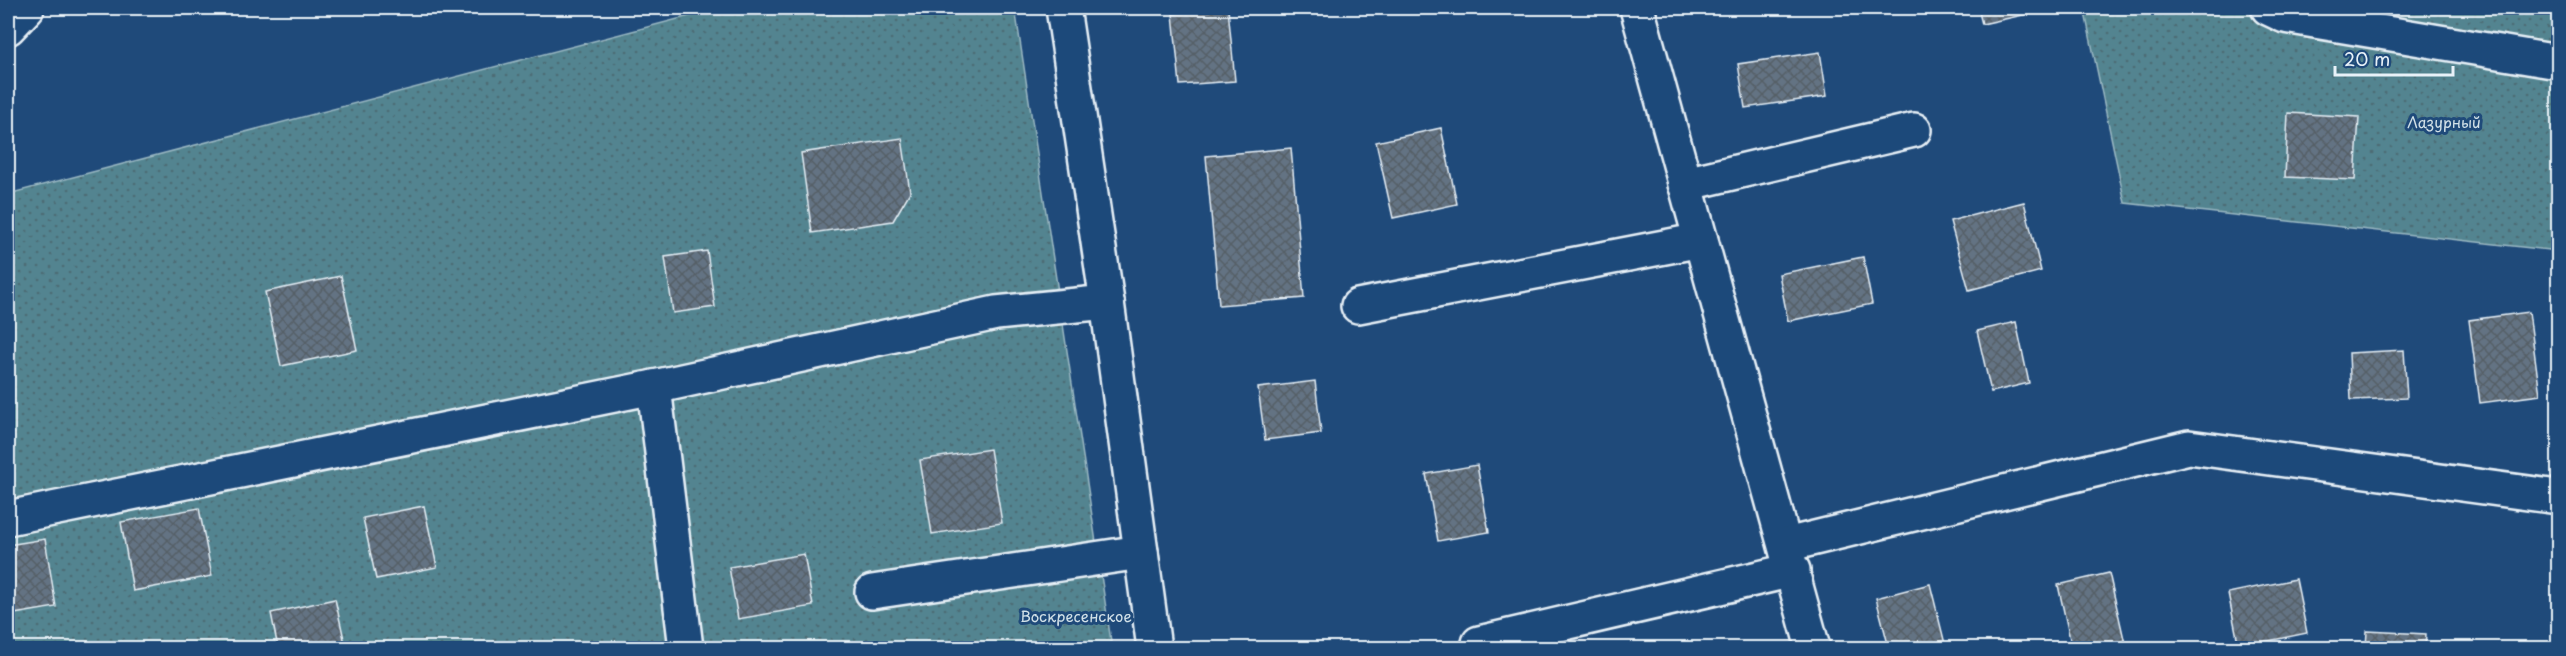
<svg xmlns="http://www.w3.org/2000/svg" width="2566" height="656" font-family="'Playpen Sans',sans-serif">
	<defs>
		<pattern id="park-dots" width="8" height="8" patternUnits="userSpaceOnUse" patternTransform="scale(1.5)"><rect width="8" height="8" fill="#528490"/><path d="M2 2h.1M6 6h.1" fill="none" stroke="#4d6c74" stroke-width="1.8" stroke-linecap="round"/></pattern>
		<pattern id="building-cross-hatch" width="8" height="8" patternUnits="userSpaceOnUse" patternTransform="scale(1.5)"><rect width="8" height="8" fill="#647383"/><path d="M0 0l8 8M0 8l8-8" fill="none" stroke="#555e66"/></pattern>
	</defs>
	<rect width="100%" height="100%" fill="#1f4a7a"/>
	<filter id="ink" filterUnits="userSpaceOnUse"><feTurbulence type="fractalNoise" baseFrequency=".0167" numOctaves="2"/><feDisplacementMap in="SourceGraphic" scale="12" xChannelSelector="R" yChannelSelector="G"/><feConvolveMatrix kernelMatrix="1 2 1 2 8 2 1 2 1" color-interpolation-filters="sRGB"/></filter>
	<g filter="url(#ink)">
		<g fill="url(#park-dots)" stroke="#9dbac4" stroke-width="1.5">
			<path d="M 720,8 L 1015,8 L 1112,648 L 8,648 L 8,194 Z"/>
			<path d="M 2084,8 L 2558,8 L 2558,251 L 2125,203 Z"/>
		</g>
		<g fill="url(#building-cross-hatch)" stroke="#e8f1f8" stroke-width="1.5">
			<path d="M 1978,8 L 2040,8 L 2041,11 L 1982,24 Z"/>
			<path d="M 1228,9 L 1235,81 L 1180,85 L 1173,14 Z"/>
			<path d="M 1820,52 L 1827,96 L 1745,108 L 1738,64 Z"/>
			<path d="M 2288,113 L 2359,117 L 2355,180 L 2285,177 Z"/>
			<path d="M 1441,128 L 1457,204 L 1393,218 L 1376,142 Z"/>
			<path d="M 902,138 L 910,192 L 893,221 L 812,233 L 801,153 Z"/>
			<path d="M 1291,148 L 1304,298 L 1219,305 L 1206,156 Z"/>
			<path d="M 2024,202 L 2041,271 L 1969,290 L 1950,221 Z"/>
			<path d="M 707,251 L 715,307 L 673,313 L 665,257 Z"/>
			<path d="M 1863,257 L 1872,304 L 1788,321 L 1779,274 Z"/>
			<path d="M 341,276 L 357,350 L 281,366 L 265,292 Z"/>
			<path d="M 2529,312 L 2540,395 L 2480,403 L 2469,320 Z"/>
			<path d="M 2016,322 L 2029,383 L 1991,392 L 1977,331 Z"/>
			<path d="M 2404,350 L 2407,398 L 2351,400 L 2349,353 Z"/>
			<path d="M 1315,381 L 1321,433 L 1265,440 L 1258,388 Z"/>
			<path d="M 990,449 L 1002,523 L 932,534 L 920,460 Z"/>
			<path d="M 1477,465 L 1489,532 L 1438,541 L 1426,474 Z"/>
			<path d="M 424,506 L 437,567 L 376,579 L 363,518 Z"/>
			<path d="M 199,508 L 212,576 L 133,591 L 121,522 Z"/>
			<path d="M 45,539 L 56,607 L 8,615 L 8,545 Z"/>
			<path d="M 804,554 L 813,606 L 738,619 L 729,567 Z"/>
			<path d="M 2109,573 L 2126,648 L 2072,648 L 2058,585 Z"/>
			<path d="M 2296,579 L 2307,633 L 2239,647 L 2228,593 Z"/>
			<path d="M 1930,584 L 1946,648 L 1889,648 L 1876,598 Z"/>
			<path d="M 335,599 L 346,648 L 278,648 L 271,613 Z"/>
			<path d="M 2367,631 L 2426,634 L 2425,648 L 2366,648 Z"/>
		</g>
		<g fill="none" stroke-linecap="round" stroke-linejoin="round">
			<g stroke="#e8f1f8" stroke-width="38">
				<g id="minor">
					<path d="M 1063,8 L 1107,302 L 1154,648"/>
					<path d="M 1637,8 L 1813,648"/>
					<path d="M 2268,8 L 2285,16 L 2558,62"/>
					<path d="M 8,28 L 27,8"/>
					<path d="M 1685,184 L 1914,130"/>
					<path d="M 1358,306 L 1701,240"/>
					<path d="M 654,387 L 686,648"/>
					<path d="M 8,518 L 654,387 L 996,313 L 1107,302"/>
					<path d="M 1786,545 L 2189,447 L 2558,497"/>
					<path d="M 872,592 L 1141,552"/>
					<path d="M 1479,643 L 1793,570"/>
				</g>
			</g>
			<use href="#minor" stroke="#1f4a7a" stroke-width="33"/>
		</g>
	</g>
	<g text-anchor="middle" stroke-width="6" stroke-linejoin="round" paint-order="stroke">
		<g font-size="15" fill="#d2e1e8" stroke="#1f4a7a">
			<text x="2444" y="128">Лазурный</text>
			<text x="1076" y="622">Воскресенское</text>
		</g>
	</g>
	<rect width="2566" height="656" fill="none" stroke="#1f4a7a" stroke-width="30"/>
	<rect x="15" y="15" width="2536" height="626" fill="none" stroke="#e8f1f8" stroke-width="2" filter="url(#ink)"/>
	<path d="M2335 66v9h118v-9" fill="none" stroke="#e8f1f8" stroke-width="3"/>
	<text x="2344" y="66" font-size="18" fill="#e8f1f8" stroke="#1f4a7a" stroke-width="4.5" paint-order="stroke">20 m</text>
</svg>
